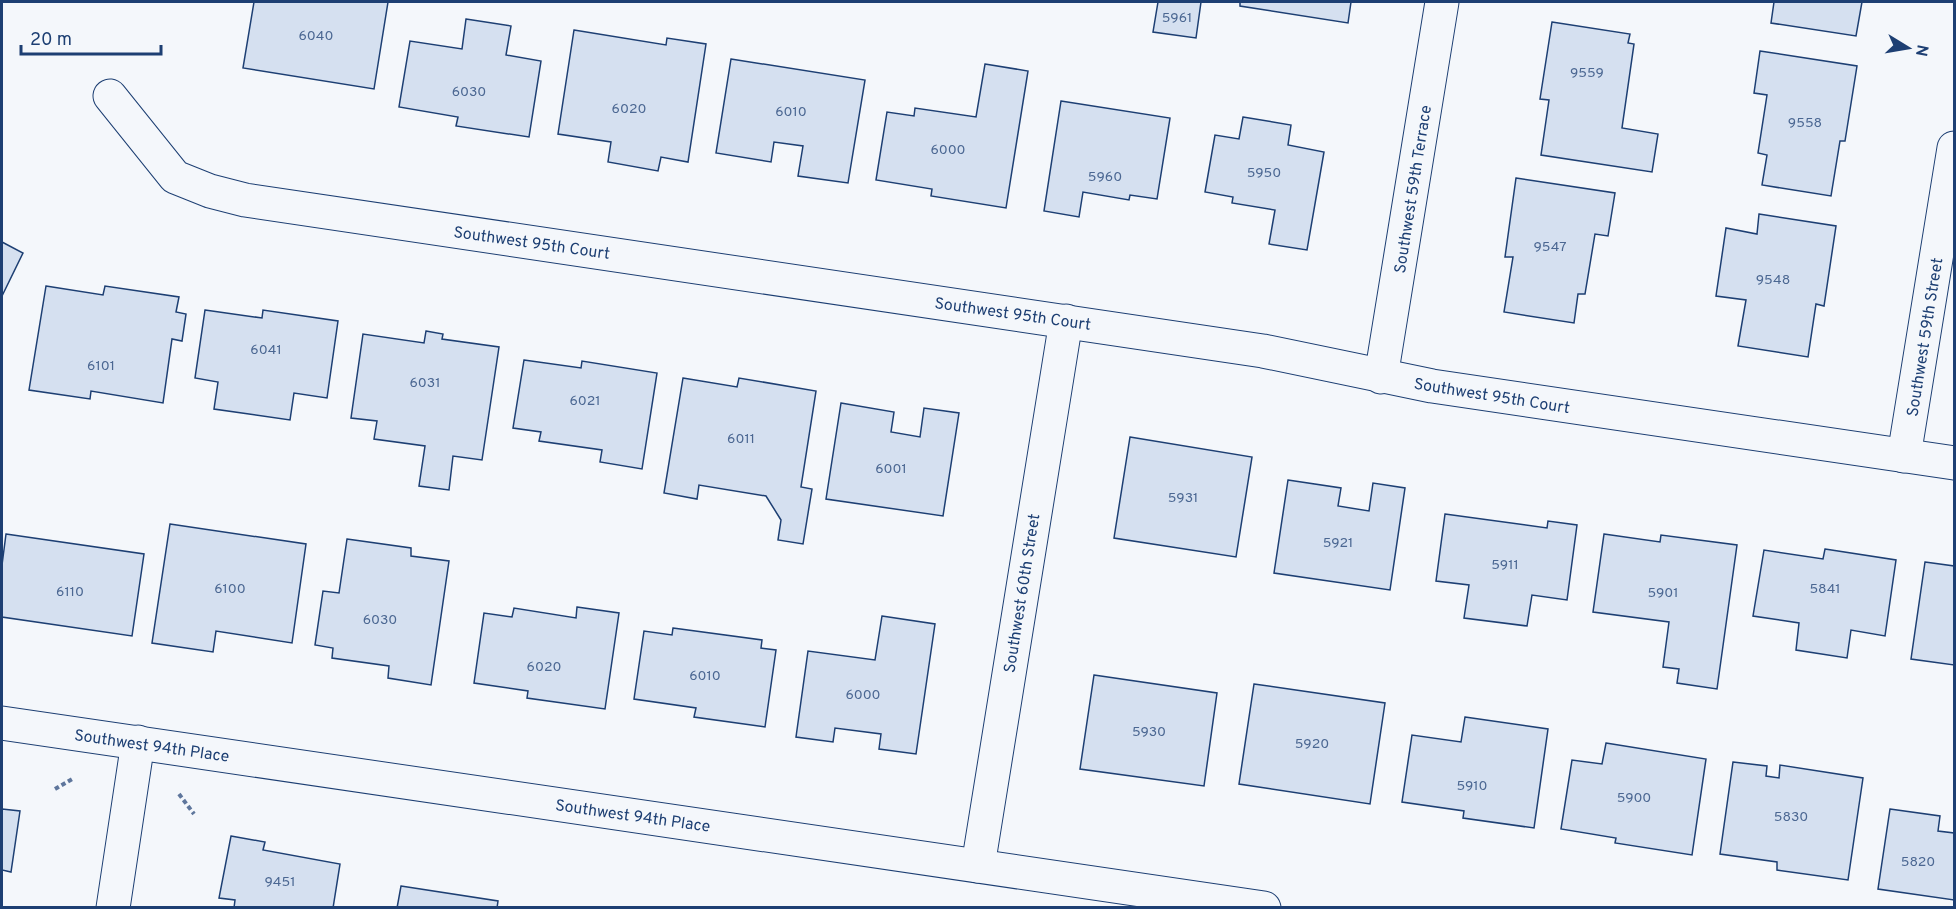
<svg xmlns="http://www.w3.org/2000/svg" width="1956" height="909" font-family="Overpass,sans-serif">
	<rect width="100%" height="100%" fill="#f4f7fb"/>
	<g fill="#d5e0f0" stroke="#1d3f73" stroke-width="1.5">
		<path d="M 254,2 L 388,2 L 374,89 L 243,68 Z"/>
		<path d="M 1158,2 L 1201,2 L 1196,38 L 1153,32 Z"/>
		<path d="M 1240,2 L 1351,2 L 1348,23 L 1240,6 Z"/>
		<path d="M 1774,2 L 1862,2 L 1856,36 L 1771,23 Z"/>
		<path d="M 466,19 L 511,26 L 506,55 L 541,61 L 529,137 L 456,126 L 458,117 L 399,107 L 410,41 L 462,49 Z"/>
		<path d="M 1552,22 L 1630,34 L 1628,43 L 1634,44 L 1622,128 L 1658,134 L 1652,172 L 1541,155 L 1549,100 L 1540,99 Z"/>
		<path d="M 574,30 L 666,45 L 667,38 L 706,44 L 688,162 L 661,157 L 658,171 L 608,162 L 611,142 L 558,134 Z"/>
		<path d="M 1760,51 L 1857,66 L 1845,141 L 1840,141 L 1831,196 L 1762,185 L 1767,155 L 1758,153 L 1767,95 L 1754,93 Z"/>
		<path d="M 731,59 L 865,80 L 848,183 L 798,176 L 803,146 L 774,142 L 771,162 L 716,153 Z"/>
		<path d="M 985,64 L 1028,71 L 1006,208 L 931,196 L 932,189 L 876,180 L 887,112 L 914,116 L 915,108 L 976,117 Z"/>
		<path d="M 1061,101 L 1170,118 L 1157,199 L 1130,195 L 1129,200 L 1083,192 L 1079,217 L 1044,211 Z"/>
		<path d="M 1243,117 L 1291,125 L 1288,145 L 1324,152 L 1307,250 L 1269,244 L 1275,210 L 1232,203 L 1233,197 L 1205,192 L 1215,135 L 1239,139 Z"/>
		<path d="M 1516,178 L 1615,193 L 1608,236 L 1595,234 L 1585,294 L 1578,294 L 1574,323 L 1504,312 L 1513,257 L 1505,257 Z"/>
		<path d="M 1759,214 L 1836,226 L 1824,306 L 1816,304 L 1808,357 L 1738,346 L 1746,300 L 1716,296 L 1726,228 L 1757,234 Z"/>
		<path d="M 2,242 L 23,253 L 2,296 Z"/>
		<path d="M 46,286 L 103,295 L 105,286 L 179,297 L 176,312 L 186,314 L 182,341 L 172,339 L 163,403 L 91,391 L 90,399 L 29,390 Z"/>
		<path d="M 205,310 L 262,318 L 263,310 L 338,321 L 327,398 L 294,393 L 290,420 L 214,409 L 218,382 L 195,378 Z"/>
		<path d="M 426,331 L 443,334 L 442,339 L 499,347 L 482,460 L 453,456 L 449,490 L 419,486 L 425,446 L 374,439 L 377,421 L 351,418 L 363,334 L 424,343 Z"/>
		<path d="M 524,360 L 581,368 L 582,361 L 657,373 L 642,469 L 600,462 L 602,450 L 539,441 L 541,432 L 513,428 Z"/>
		<path d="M 683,378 L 737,387 L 739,378 L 816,391 L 801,487 L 812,489 L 803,544 L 778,540 L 781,520 L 766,496 L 699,485 L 697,499 L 664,493 Z"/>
		<path d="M 841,403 L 894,412 L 891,432 L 920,437 L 924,408 L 959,413 L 943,516 L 826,499 Z"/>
		<path d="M 1130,437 L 1252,457 L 1236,557 L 1114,538 Z"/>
		<path d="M 1288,480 L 1341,488 L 1338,506 L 1369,511 L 1373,483 L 1405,488 L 1390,590 L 1274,573 Z"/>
		<path d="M 1445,514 L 1547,528 L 1548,521 L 1577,525 L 1567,600 L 1532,595 L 1527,626 L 1464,618 L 1469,585 L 1436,581 Z"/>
		<path d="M 170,524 L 306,544 L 292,643 L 216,631 L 213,652 L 152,643 Z"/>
		<path d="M 6,534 L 144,554 L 132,636 L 2,617 L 2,565 Z"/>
		<path d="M 1604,534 L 1660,542 L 1661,535 L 1737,545 L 1717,689 L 1677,683 L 1679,669 L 1663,667 L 1669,622 L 1593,612 Z"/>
		<path d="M 347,539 L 411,548 L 411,556 L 449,561 L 431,685 L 388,678 L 389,666 L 332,658 L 333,648 L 315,645 L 323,591 L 339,593 Z"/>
		<path d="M 1825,549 L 1896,560 L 1885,636 L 1851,630 L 1847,658 L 1796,650 L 1799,623 L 1753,616 L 1764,550 L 1823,559 Z"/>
		<path d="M 1925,562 L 1954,566 L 1954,665 L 1911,659 Z"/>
		<path d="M 577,607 L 619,613 L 605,709 L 527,698 L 528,691 L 474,683 L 484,613 L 512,617 L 514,608 L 576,618 Z"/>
		<path d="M 882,616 L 935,624 L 916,754 L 879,749 L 881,734 L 835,728 L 833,742 L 796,737 L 808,651 L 875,660 Z"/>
		<path d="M 673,628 L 762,640 L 761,648 L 776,650 L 765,727 L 694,717 L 696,708 L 634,699 L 644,631 L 672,635 Z"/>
		<path d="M 1094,675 L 1217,693 L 1204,786 L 1080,769 Z"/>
		<path d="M 1254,684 L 1385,703 L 1370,804 L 1239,784 Z"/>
		<path d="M 1465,717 L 1548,729 L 1534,828 L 1463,818 L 1464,811 L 1402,802 L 1412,735 L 1461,742 Z"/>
		<path d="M 1606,743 L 1706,759 L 1692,855 L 1615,843 L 1616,838 L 1561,829 L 1572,760 L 1602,764 Z"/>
		<path d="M 1733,762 L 1767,766 L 1766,776 L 1779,778 L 1780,765 L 1863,778 L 1848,880 L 1777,870 L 1777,862 L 1720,854 Z"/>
		<path d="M 2,809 L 20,811 L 11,872 L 2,870 Z"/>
		<path d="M 1890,809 L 1940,816 L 1938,831 L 1954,833 L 1954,900 L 1878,889 Z"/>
		<path d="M 231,836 L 265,842 L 263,850 L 340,864 L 333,908 L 234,908 L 235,900 L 219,898 Z"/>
		<path d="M 401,886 L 498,901 L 497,908 L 397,908 Z"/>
	</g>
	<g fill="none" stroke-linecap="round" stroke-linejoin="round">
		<g stroke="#1d3f73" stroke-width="35">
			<g id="minor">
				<path d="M 110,96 L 175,177 L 210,191 L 245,200 L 1263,351 L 1432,386 L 1954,463"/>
				<path d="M 1381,377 L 1442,2"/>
				<path d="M 1904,456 L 1954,148"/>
				<path d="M 2,723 L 1264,908"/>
				<path d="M 978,866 L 1066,321"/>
				<path d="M 113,908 L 138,742"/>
			</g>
		</g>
		<g stroke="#5e769c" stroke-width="4" stroke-dasharray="4.5 3" stroke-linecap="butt">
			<path d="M 55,789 L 74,778"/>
			<path d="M 179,794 L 194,814"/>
		</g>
		<use href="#minor" stroke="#f4f7fb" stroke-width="33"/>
	</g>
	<g text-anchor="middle" stroke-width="4.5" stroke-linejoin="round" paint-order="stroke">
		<g font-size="14" fill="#4b6792">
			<text x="1177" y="22">5961</text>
			<text x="316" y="40">6040</text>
			<text x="1587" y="77">9559</text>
			<text x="469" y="96">6030</text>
			<text x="629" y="113">6020</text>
			<text x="791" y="116">6010</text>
			<text x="1805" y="127">9558</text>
			<text x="948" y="154">6000</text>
			<text x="1264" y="177">5950</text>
			<text x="1105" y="181">5960</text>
			<text x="1550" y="251">9547</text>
			<text x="1773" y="284">9548</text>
			<text x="266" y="354">6041</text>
			<text x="101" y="370">6101</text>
			<text x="425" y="387">6031</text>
			<text x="585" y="405">6021</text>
			<text x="741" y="443">6011</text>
			<text x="891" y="473">6001</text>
			<text x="1183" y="502">5931</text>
			<text x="1338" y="547">5921</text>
			<text x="1505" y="569">5911</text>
			<text x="230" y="593">6100</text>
			<text x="1825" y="593">5841</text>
			<text x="70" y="596">6110</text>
			<text x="1663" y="597">5901</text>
			<text x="380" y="624">6030</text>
			<text x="544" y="671">6020</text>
			<text x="705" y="680">6010</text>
			<text x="863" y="699">6000</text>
			<text x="1149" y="736">5930</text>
			<text x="1312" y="748">5920</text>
			<text x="1472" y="790">5910</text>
			<text x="1634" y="802">5900</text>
			<text x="1791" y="821">5830</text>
			<text x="1918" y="866">5820</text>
			<text x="280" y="886">9451</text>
		</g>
		<g font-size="16" fill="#1d3f73" stroke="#f4f7fb">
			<text transform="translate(1412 189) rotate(-81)" y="6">Southwest 59th Terrace</text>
			<text transform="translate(532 242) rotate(8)" y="6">Southwest 95th Court</text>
			<text transform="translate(1013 313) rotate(8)" y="6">Southwest 95th Court</text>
			<text transform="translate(1924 337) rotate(-81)" y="6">Southwest 59th Street</text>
			<text transform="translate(1492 395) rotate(9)" y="6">Southwest 95th Court</text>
			<text transform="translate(1021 593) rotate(-81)" y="6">Southwest 60th Street</text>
			<text transform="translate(152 745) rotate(8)" y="6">Southwest 94th Place</text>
			<text transform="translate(633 815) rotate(8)" y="6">Southwest 94th Place</text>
		</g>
	</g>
	<rect width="1956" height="909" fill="none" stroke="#1d3f73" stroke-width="6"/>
	<g transform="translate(1908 48) rotate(101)" stroke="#f4f7fb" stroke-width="4.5" paint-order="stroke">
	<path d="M0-4.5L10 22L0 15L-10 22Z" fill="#1d3f73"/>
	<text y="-9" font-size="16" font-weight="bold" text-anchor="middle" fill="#1d3f73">N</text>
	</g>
	<path d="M21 45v9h140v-9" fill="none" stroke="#1d3f73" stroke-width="3"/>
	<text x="30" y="45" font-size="18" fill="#1d3f73" stroke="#f4f7fb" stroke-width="4.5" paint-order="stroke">20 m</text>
</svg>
